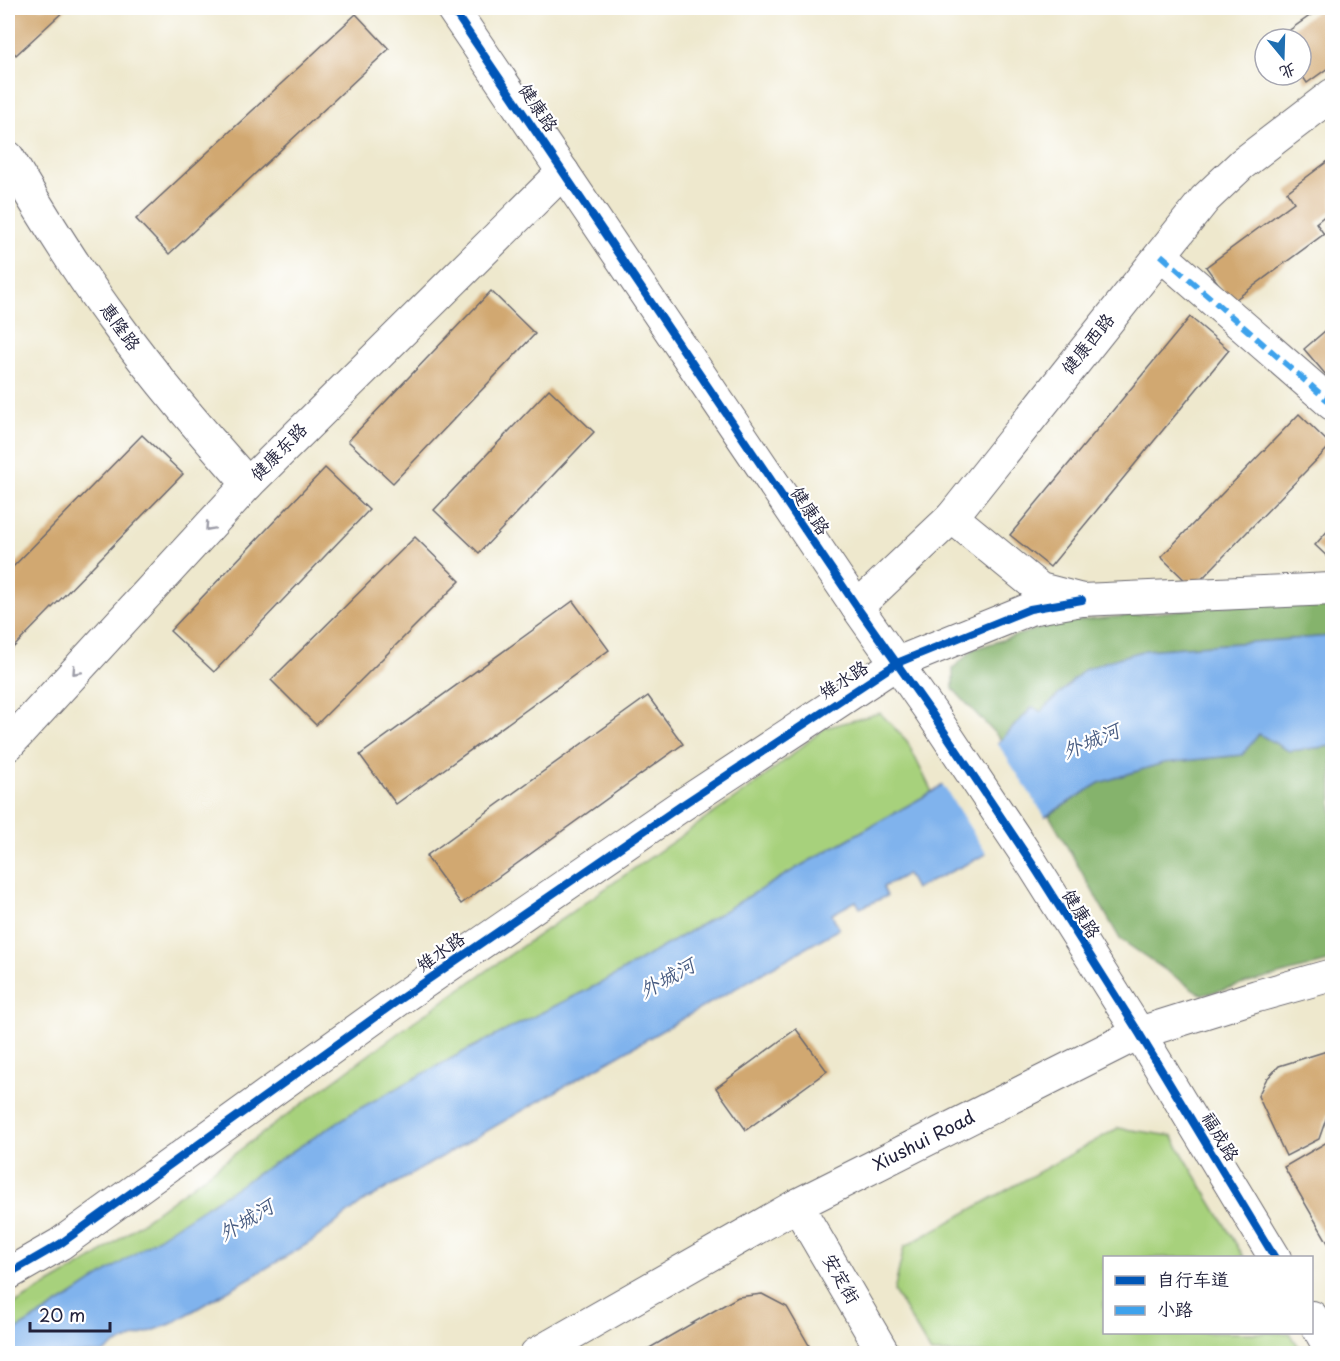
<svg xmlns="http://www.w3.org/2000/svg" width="1340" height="1361" font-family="'Playpen Sans','LXGW WenKai TC',sans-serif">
	<rect width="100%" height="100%" fill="#fff"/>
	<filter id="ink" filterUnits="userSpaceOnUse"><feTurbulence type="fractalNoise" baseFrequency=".0167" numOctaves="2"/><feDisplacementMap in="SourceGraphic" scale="12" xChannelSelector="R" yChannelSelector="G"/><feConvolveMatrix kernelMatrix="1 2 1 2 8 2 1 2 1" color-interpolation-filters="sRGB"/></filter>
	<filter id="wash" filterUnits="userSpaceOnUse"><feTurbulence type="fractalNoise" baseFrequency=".008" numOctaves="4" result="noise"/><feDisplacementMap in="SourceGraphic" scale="24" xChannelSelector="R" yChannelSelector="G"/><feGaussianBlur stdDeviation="1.35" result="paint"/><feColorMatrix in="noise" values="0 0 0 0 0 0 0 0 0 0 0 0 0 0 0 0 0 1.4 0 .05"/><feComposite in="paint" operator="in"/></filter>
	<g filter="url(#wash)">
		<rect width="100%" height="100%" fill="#eee8cd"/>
		<g fill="#a7d17c" stroke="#647a5c" stroke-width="1.5">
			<path d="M 880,713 L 907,741 L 932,792 L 802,865 L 607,980 L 465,1051 L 356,1111 L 68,1298 L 8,1335 L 8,1308 L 95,1257 L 413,1022 L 753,786 L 825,728 Z"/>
			<path d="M 1118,1128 L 1172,1136 L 1244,1257 L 1104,1258 L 1104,1332 L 1290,1333 L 1303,1353 L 931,1353 L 894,1291 L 904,1247 Z"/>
		</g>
		<g fill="#85b36c" stroke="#546a54" stroke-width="1.5">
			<path d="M 1332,595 L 1332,636 L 1146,650 L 1108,661 L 1084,670 L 1041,712 L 1032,707 L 1001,740 L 953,689 L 953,668 L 974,649 L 1056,623 Z"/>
			<path d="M 1259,734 L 1289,751 L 1332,746 L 1332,961 L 1202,995 L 1120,939 L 1049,815 L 1099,783 L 1163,763 L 1242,755 Z"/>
		</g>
		<path fill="#80b3ed" stroke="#516a94" stroke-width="1.5" d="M 1332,636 L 1332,746 L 1289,751 L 1259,734 L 1242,755 L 1163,763 L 1099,783 L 981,857 L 915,889 L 907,874 L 883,887 L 887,896 L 860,908 L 856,901 L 832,914 L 839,929 L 363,1202 L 311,1242 L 171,1324 L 116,1344 L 103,1353 L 8,1354 L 8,1335 L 68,1298 L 179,1224 L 355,1111 L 465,1051 L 607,980 L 802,865 L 932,792 L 1001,740 L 1033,707 L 1041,712 L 1084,670 L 1108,661 L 1146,650 Z"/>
		<path fill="#eee8cd" d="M 996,741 L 1047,820 L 988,856 L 941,782 Z"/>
		<g id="blocks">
			<g fill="#d1a871">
				<path d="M 8,8 L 67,8 L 16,55 L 8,46 Z"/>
				<path d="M 1321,8 L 1332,8 L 1332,65 L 1307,83 L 1301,74 L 1301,39 L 1277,39 Z"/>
				<path d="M 356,14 L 389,49 L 169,254 L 136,219 Z"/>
				<path d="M 1332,158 L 1332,210 L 1316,223 L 1324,234 L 1232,302 L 1206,267 L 1294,202 L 1287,192 Z"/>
				<path d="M 491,291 L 535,334 L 393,483 L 348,441 Z"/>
				<path d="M 1190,317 L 1229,350 L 1050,567 L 1010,535 Z"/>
				<path d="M 1332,325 L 1332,382 L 1304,349 Z"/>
				<path d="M 549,389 L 594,432 L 479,553 L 434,510 Z"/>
				<path d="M 1299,414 L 1331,445 L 1193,588 L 1161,557 Z"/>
				<path d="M 142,435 L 183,474 L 8,653 L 8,572 Z"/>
				<path d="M 325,468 L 369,510 L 214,672 L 170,631 Z"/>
				<path d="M 1332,526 L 1332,561 L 1315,545 Z"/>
				<path d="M 415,537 L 460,581 L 316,725 L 271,680 Z"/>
				<path d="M 573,601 L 609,650 L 396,804 L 360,755 Z"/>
				<path d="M 648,696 L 683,744 L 461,904 L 426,856 Z"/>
				<path d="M 796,1029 L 827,1071 L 746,1130 L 716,1088 Z"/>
				<path d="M 1327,1051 L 1332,1066 L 1332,1102 L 1319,1139 L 1286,1156 L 1258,1096 L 1266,1080 L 1279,1066 Z"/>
				<path d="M 1327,1142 L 1332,1151 L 1332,1250 L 1284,1167 Z"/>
				<path d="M 762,1294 L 787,1307 L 814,1354 L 639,1354 L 738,1297 Z"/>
			</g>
		</g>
	</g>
	<g filter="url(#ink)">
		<use href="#blocks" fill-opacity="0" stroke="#69676e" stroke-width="1.5"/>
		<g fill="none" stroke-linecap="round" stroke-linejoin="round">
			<g stroke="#69676e" stroke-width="34">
				<g id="minor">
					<path d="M 452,8 L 857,607 L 931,712 L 1033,865 L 1139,1033 L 1275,1258"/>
					<path d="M 8,157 C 41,213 76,270 115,322 C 156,379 202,432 248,484"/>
					<path d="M 1161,255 L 1332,404"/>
					<path d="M 952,517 L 1040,589 L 1082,600 L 1332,589"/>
					<path d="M 857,607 L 952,517 L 1205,199 L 1242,164 L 1332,95"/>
					<path d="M 8,745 L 248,484 L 563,172"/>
					<path d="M 797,1205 L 884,1354"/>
					<path d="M 8,1274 L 60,1244 L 400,999 L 682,805 L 897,663 L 1030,609 L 1082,600"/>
					<path d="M 1312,1317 L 1332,1352"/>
					<path d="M 536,1354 L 797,1205 L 1139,1033 L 1257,996 L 1332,975"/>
				</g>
			</g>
			<use href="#minor" stroke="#fff" stroke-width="32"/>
			<path stroke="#3ea2ec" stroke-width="6" stroke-dasharray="12 6" stroke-linecap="butt" d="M 1161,255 L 1332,404"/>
			<g stroke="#fff" stroke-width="11">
				<g id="cycleway">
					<path d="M 452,8 L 857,607 L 931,712 L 1033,865 L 1139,1033 L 1275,1258"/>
					<path d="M 8,1274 L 60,1244 L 400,999 L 682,805 L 897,663 L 1030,609 L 1082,600"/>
				</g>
			</g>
			<use href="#cycleway" stroke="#0057b8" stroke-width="8"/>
		</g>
		<defs><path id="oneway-chevron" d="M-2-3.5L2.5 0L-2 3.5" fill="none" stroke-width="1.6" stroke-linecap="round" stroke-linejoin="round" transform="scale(1.5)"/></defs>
		<g stroke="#9c9ca7">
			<use href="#oneway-chevron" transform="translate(209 527) rotate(133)"/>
			<use href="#oneway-chevron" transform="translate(76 671) rotate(133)"/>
		</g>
	</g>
	<g text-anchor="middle" stroke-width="4.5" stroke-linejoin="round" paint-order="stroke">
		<g font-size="18" fill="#22223b" stroke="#fff">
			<text transform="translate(538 108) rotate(56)" y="6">健康路</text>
			<text transform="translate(120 327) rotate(54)" y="6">惠隆路</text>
			<text transform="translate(1088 344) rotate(-51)" y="6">健康西路</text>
			<text transform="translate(279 452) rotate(-46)" y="6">健康东路</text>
			<text transform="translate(810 511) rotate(56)" y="6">健康路</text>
			<text transform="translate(844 680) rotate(-33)" y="6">雉水路</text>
			<text transform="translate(1081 914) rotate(58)" y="6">健康路</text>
			<text transform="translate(441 952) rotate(-35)" y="6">雉水路</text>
			<text transform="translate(1220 1137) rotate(59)" y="6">福成路</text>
			<text transform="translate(924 1141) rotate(-27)" y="6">Xiushui Road</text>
			<text transform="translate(841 1279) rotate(60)" y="6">安定街</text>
		</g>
		<g font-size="20" font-style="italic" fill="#485c82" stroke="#fff">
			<text transform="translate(1091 741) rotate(-23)" y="7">外城河</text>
			<text transform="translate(667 978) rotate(-29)" y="7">外城河</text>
			<text transform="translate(246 1220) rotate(-31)" y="7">外城河</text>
		</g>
	</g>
	<rect width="1340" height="1361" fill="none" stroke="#fff" stroke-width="30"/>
	<rect x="1103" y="1256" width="210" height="78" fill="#ffffff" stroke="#a7a7b1" stroke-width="1.5"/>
	<rect x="1115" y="1276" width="30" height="9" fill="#0057b8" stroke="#a7a7b1" stroke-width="1.5"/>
	<text x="1157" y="1286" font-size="18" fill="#22223b">自行车道</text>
	<rect x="1115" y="1306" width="30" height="9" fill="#3ea2ec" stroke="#a7a7b1" stroke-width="1.5"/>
	<text x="1157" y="1316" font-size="18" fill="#22223b">小路</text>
	<g transform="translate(1283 57) rotate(161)"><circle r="28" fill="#ffffff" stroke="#a7a7b1" stroke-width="1.5"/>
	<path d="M0-4.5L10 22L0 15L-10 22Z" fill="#1f6fb2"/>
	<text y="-9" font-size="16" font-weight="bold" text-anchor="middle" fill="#22223b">北</text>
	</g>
	<path d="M30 1322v9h80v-9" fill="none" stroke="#22223b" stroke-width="3"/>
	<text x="39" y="1322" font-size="18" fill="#22223b" stroke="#ffffff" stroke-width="4.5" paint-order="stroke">20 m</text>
</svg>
